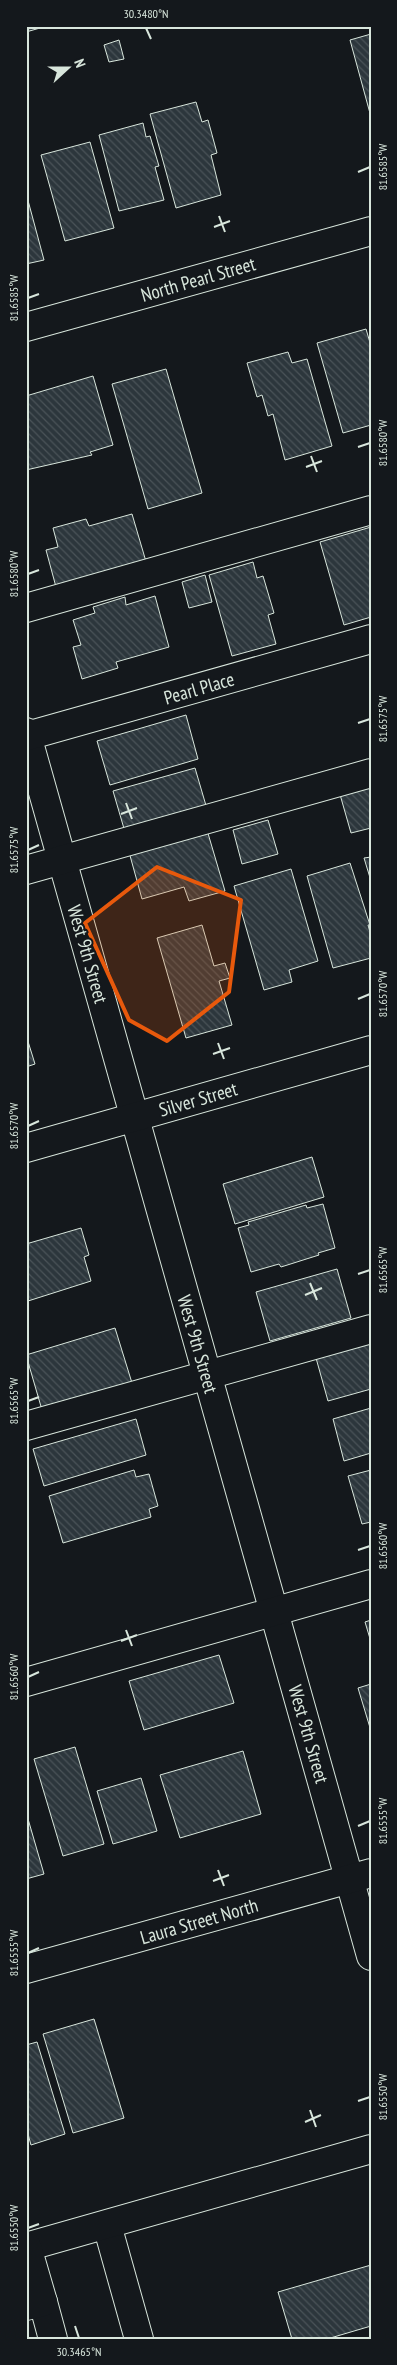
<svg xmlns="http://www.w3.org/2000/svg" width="397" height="2365" font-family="'PT Sans Narrow',sans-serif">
	<defs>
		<pattern id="building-back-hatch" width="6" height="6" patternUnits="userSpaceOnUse" patternTransform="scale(1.25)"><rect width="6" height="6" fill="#2c363c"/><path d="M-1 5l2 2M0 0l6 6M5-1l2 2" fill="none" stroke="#4a5358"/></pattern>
	</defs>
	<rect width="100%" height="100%" fill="#14181c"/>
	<g fill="url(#building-back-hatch)" stroke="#d8e6dc">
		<path d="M 26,26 L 47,26 L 26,32 Z"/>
		<path d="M 371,34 L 371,117 L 350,40 Z"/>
		<path d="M 119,40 L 124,59 L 109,62 L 104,45 Z"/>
		<path d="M 196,102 L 202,122 L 208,120 L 217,153 L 211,155 L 221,195 L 176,208 L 150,114 Z"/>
		<path d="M 143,123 L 146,137 L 150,136 L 159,166 L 155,167 L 164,200 L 119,211 L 99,135 Z"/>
		<path d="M 90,142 L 114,228 L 65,241 L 41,155 Z"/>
		<path d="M 26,193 L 44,260 L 26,264 Z"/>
		<path d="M 366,329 L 371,346 L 371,425 L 343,433 L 317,343 Z"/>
		<path d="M 288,352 L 292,363 L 307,359 L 332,446 L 285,460 L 273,414 L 268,416 L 262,395 L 257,397 L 247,363 Z"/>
		<path d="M 166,369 L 202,493 L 148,509 L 112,384 Z"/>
		<path d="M 93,376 L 113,445 L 90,452 L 92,455 L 26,470 L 26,396 Z"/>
		<path d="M 132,514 L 147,565 L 56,587 L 46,550 L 58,547 L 53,528 L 86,519 L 89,526 Z"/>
		<path d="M 371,527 L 371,617 L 344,625 L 320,542 Z"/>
		<path d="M 253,562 L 257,578 L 263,576 L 274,613 L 268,615 L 276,644 L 232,656 L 209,575 Z"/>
		<path d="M 205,575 L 212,602 L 189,608 L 182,582 Z"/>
		<path d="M 155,596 L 169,647 L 116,662 L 118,668 L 82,679 L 73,647 L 81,645 L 73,620 L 95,613 L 93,607 L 125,597 L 126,605 Z"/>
		<path d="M 186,715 L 198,759 L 110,785 L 97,741 Z"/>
		<path d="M 195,768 L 207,809 L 125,832 L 113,791 Z"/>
		<path d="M 371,782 L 371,828 L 351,833 L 339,791 Z"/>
		<path d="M 268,820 L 278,854 L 242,864 L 233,830 Z"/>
		<path d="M 207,830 L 225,891 L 189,901 L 184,887 L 142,899 L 129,852 Z"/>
		<path d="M 371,857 L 371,881 L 364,858 Z"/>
		<path d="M 350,863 L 370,925 L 368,925 L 371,936 L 371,958 L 333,968 L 307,876 Z"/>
		<path d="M 291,869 L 318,961 L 289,970 L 292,982 L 264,990 L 234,886 Z"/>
		<path d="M 202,925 L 214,966 L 225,963 L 230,978 L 219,981 L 232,1025 L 186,1038 L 157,938 Z"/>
		<path d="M 26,1035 L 35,1064 L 26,1067 Z"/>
		<path d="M 312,1157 L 324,1197 L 235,1224 L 223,1184 Z"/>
		<path d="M 323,1204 L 335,1248 L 318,1253 L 319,1255 L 281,1267 L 279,1264 L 251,1272 L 238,1228 L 249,1225 L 248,1222 L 306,1205 L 307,1208 Z"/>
		<path d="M 81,1228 L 89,1255 L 84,1257 L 91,1281 L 28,1301 L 26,1244 Z"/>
		<path d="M 337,1269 L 351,1318 L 270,1341 L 256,1292 Z"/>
		<path d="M 115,1328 L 132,1383 L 42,1410 L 26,1355 Z"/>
		<path d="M 371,1342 L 371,1389 L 328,1401 L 316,1358 Z"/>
		<path d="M 371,1408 L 371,1453 L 344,1461 L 333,1419 Z"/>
		<path d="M 136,1419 L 146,1455 L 44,1486 L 33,1449 Z"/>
		<path d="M 134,1470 L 136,1477 L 149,1474 L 158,1506 L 149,1509 L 151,1517 L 63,1543 L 49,1496 Z"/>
		<path d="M 371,1470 L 371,1522 L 362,1524 L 348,1476 Z"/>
		<path d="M 371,1620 L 371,1642 L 365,1622 Z"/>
		<path d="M 219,1655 L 234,1703 L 144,1730 L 129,1681 Z"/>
		<path d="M 371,1684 L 371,1731 L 358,1688 Z"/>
		<path d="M 75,1747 L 104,1844 L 63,1856 L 34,1759 Z"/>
		<path d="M 243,1751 L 261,1814 L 180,1838 L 160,1775 Z"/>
		<path d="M 141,1778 L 157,1831 L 113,1844 L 97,1791 Z"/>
		<path d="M 26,1812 L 44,1874 L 26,1879 Z"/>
		<path d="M 94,2019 L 124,2118 L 73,2133 L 43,2034 Z"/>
		<path d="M 37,2042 L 65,2134 L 31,2145 L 26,2127 L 26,2045 Z"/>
		<path d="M 371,2265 L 371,2326 L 327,2339 L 292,2339 L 278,2292 Z"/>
	</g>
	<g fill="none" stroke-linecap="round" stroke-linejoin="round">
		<g stroke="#d8e6dc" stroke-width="30">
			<g id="minor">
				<path d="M 26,327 L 371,231"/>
				<path d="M 26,608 L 371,510"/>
				<path d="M 26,732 L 371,1956"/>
				<path d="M 27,736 L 371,639"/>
				<path d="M 26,870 L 371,773"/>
				<path d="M 26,1148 L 371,1050"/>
				<path d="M 26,1426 L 371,1329"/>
				<path d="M 26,1682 L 371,1584"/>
				<path d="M 26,1969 L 371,1873"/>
				<path d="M 107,2225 L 139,2339"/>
				<path d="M 26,2247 L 371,2149"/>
				<path d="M 43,2302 L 53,2339"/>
				<path d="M 26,2306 L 43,2302 L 27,2247"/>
			</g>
		</g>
		<use href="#minor" stroke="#14181c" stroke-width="28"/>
	</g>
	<path fill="#e8590c" fill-opacity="0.2" stroke="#e8590c" stroke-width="4" stroke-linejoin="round" d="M 157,867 L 241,900 L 229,992 L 167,1041 L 129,1020 L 85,923 Z"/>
	<path fill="none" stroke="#d8e6dc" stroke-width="2" d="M 146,28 L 151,39M 358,172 L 370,167M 219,216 L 225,232M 214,227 L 230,221M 28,298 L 39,294M 358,447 L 370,443M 311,456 L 317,472M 306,467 L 322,461M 28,574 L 39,570M 358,723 L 370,719M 126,803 L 132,819M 121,814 L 137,808M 28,850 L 39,845M 358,999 L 370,994M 218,1043 L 224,1059M 213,1054 L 230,1048M 28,1126 L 39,1121M 358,1274 L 370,1270M 310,1283 L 317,1300M 305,1295 L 322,1288M 28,1401 L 39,1397M 358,1550 L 370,1546M 126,1630 L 132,1646M 121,1641 L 137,1635M 28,1677 L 39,1672M 358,1826 L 370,1821M 218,1870 L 224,1886M 213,1881 L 229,1875M 28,1953 L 39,1948M 358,2101 L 370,2097M 310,2110 L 316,2127M 305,2122 L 321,2115M 28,2228 L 39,2224M 75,2326 L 79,2338"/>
	<g text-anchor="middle" stroke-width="4" stroke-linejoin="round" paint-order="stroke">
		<g font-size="19" fill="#d8e6dc" stroke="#14181c">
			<text transform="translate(198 279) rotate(-16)" y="7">North Pearl Street</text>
			<text transform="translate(199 688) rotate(-16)" y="7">Pearl Place</text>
			<text transform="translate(88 954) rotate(74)" y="7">West 9th Street</text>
			<text transform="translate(198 1099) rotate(-16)" y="7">Silver Street</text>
			<text transform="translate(198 1344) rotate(74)" y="7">West 9th Street</text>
			<text transform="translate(309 1734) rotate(74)" y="7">West 9th Street</text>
			<text transform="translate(199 1921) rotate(-16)" y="7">Laura Street North</text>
		</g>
	</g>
	<rect width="397" height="2365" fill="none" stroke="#14181c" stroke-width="55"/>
	<g transform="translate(68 68) rotate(69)" stroke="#14181c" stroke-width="4" paint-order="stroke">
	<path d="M0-4L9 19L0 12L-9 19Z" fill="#d8e6dc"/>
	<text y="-8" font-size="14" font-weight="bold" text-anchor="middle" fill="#d8e6dc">N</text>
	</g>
	<rect x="28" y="28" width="342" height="2310" fill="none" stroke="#d8e6dc" stroke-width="2"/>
	<g font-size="12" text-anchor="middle" fill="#d8e6dc">
		<text x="146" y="18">30.3480°N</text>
		<text transform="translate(383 167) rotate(-90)" y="4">81.6585°W</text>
		<text transform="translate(14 298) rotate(-90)" y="4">81.6585°W</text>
		<text transform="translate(383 443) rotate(-90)" y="4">81.6580°W</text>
		<text transform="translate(14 574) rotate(-90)" y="4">81.6580°W</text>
		<text transform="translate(383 719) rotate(-90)" y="4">81.6575°W</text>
		<text transform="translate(14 850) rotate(-90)" y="4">81.6575°W</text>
		<text transform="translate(383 994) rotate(-90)" y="4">81.6570°W</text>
		<text transform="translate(14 1126) rotate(-90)" y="4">81.6570°W</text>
		<text transform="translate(383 1270) rotate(-90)" y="4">81.6565°W</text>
		<text transform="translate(14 1401) rotate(-90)" y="4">81.6565°W</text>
		<text transform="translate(383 1546) rotate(-90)" y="4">81.6560°W</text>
		<text transform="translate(14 1677) rotate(-90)" y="4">81.6560°W</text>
		<text transform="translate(383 1821) rotate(-90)" y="4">81.6555°W</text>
		<text transform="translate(14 1953) rotate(-90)" y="4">81.6555°W</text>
		<text transform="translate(383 2097) rotate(-90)" y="4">81.6550°W</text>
		<text transform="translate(14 2228) rotate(-90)" y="4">81.6550°W</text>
		<text x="79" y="2356">30.3465°N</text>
	</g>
</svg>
